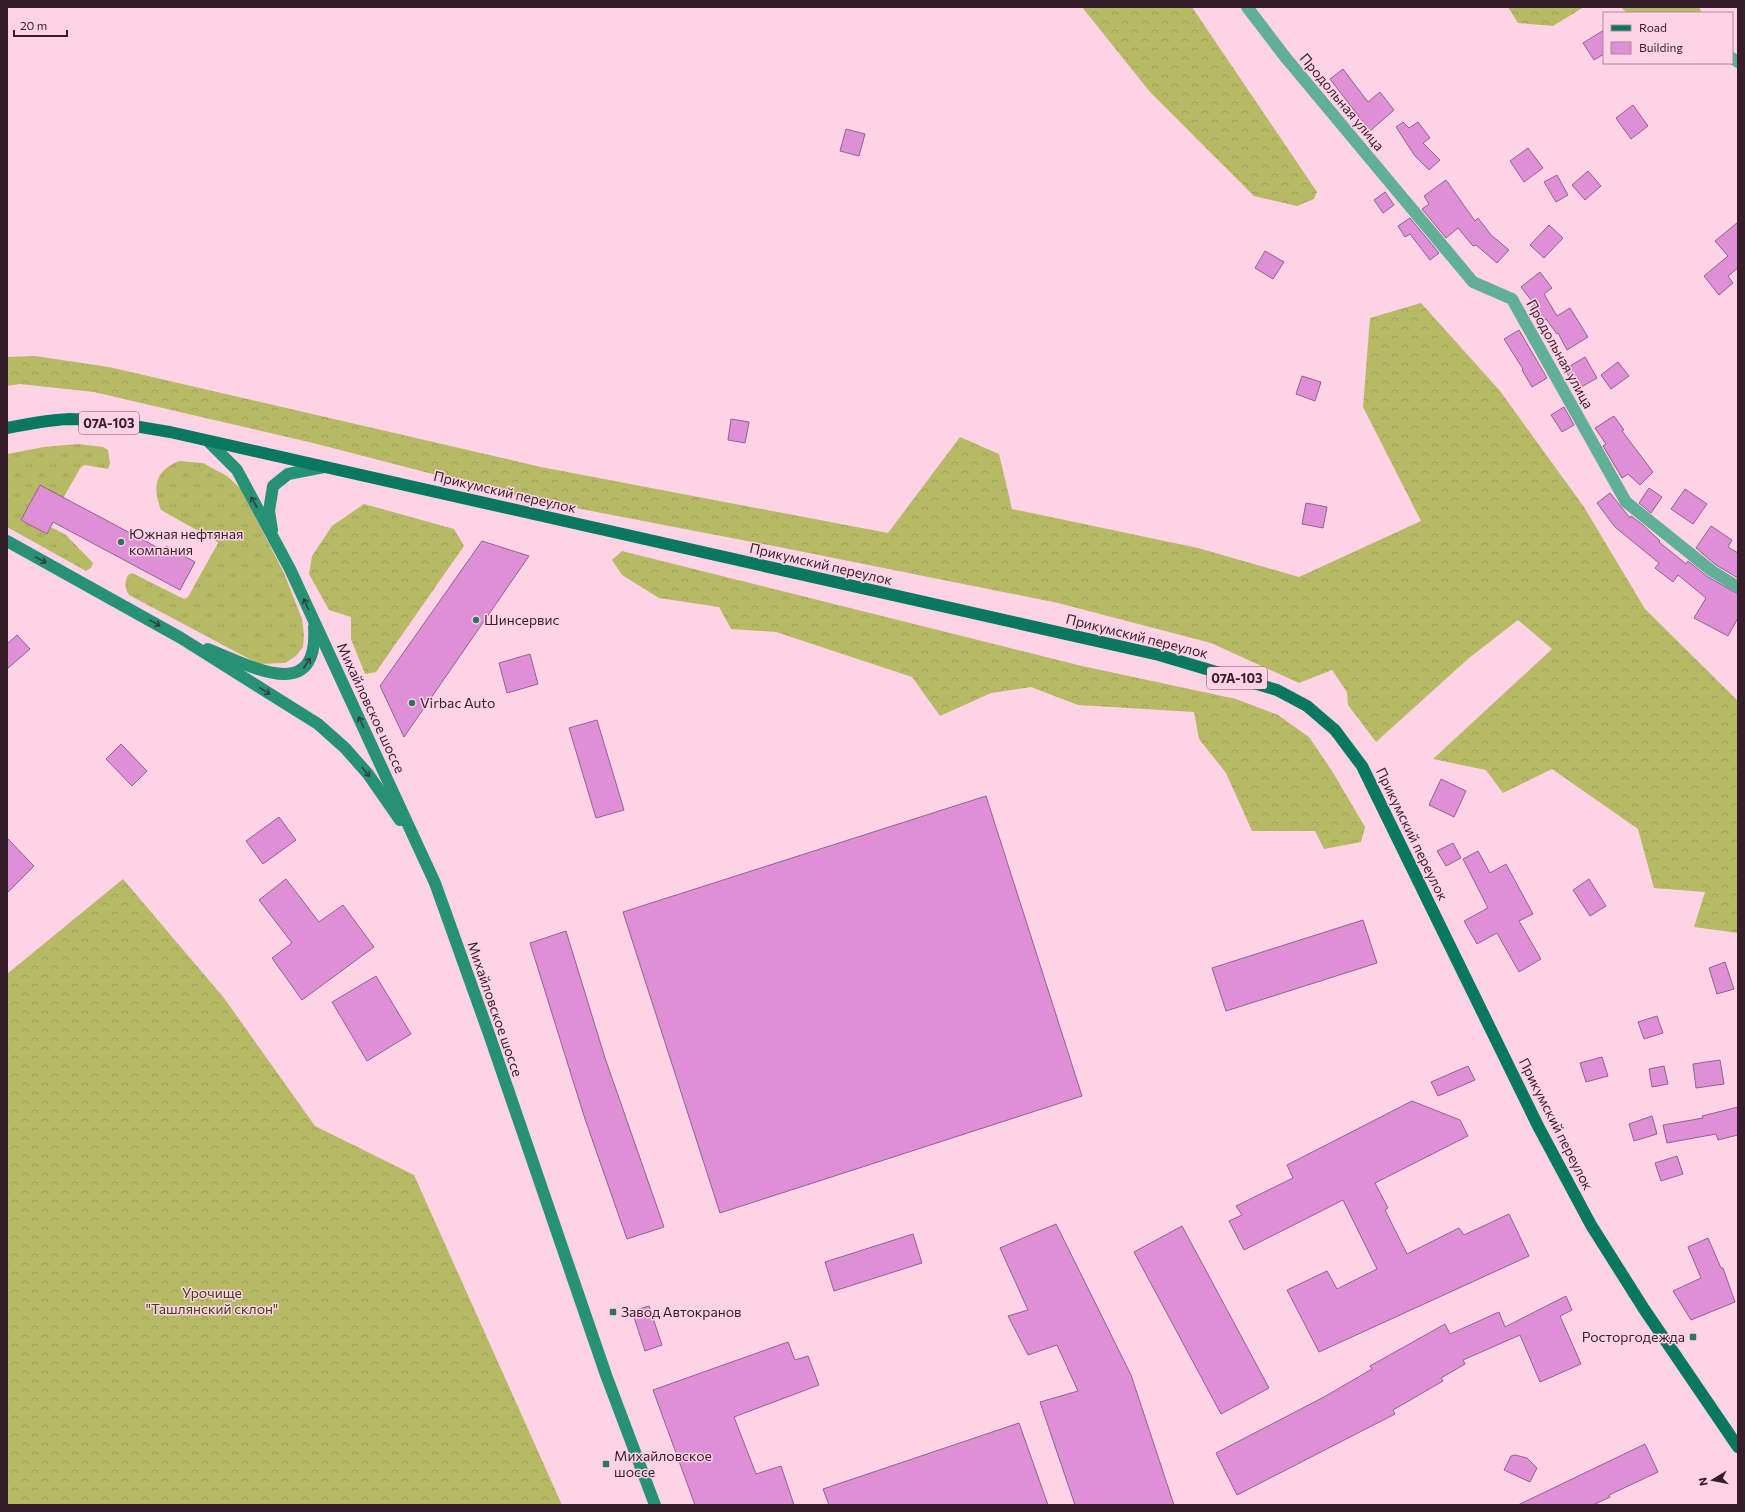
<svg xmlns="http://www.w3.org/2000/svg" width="1745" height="1512" font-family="Commissioner,sans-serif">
	<defs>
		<pattern id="grass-tufts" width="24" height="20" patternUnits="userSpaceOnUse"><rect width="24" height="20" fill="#b6ba65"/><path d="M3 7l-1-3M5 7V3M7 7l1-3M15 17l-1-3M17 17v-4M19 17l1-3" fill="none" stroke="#9d9f58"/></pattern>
		<pattern id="forest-crowns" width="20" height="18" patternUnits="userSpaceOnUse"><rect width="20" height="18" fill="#b6ba65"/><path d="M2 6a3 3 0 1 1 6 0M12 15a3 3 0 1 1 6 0" fill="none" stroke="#9d9f58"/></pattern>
	</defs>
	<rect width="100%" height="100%" fill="#fdd3e5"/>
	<g fill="url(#grass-tufts)">
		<path d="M 78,444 L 103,447 L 108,450 L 110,464 L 108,469 L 85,465 L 81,467 L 63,498 L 21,520 L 47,534 L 51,527 L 66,535 L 93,563 L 91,568 L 86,571 L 7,527 L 7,454 L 44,447 Z"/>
		<path d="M 179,461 L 203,463 L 227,476 L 241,489 L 284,573 L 302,619 L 304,635 L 303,647 L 296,656 L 285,663 L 259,664 L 129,595 C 125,588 124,583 128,575 L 132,573 L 184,599 L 188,597 L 218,543 L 216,541 L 161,510 C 152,486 155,471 179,461 Z"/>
	</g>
	<g fill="url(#forest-crowns)">
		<path d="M 1082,7 L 1192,7 L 1317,192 L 1314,199 L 1297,206 L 1254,196 L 1150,92 Z"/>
		<path d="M 1508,7 L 1584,7 L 1553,26 L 1518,23 Z"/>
		<path d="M 1621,7 L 1699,7 L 1702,13 L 1627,13 Z"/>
		<path d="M 1421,303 L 1500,391 L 1584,507 L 1645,609 L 1738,701 L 1738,933 L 1694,927 L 1705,892 L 1654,888 L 1638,829 L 1552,769 L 1503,793 L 1486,770 L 1433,759 L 1552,649 L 1518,620 L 1469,658 L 1376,742 L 1348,705 L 1347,692 L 1332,670 L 1299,683 L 1211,643 L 1058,603 L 784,548 L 529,499 L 313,443 L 94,392 L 20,384 L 7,386 L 7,357 L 35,356 L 109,367 L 541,467 L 888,533 L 960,437 L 999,454 L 1012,509 L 1198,548 L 1299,577 L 1421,521 L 1363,407 L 1370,318 Z"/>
		<path d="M 364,504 L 454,529 L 464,546 L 376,672 L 365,674 L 351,639 L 351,617 L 329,610 L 309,574 L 312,556 L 332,526 Z"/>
		<path d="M 622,551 L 1082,666 L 1236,699 L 1278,715 L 1309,737 L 1332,771 L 1365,827 L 1361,842 L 1324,849 L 1315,831 L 1252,831 L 1226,773 L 1199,739 L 1194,712 L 1078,705 L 1031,687 L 991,693 L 940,716 L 912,677 L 776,632 L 731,629 L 719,607 L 659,598 L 622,575 L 612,560 Z"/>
		<path d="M 123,879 L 224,998 L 315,1126 L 414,1175 L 562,1505 L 7,1505 L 7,974 Z"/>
	</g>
	<g fill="#df8fd6" stroke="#93628d">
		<path d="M 1604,30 L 1604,54 L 1594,60 L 1583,43 Z"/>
		<path d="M 1343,69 L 1368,102 L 1380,92 L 1394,110 L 1370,131 L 1330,79 Z"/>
		<path d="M 1633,105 L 1648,126 L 1631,139 L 1616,118 Z"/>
		<path d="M 1403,122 L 1409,128 L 1418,122 L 1430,138 L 1423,143 L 1440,160 L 1429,170 L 1415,156 L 1396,127 Z"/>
		<path d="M 846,129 L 865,134 L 859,156 L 840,151 Z"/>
		<path d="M 1528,148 L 1543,168 L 1524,182 L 1510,161 Z"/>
		<path d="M 1588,171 L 1601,186 L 1585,200 L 1572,185 Z"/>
		<path d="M 1557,175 L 1568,195 L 1556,202 L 1544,182 Z"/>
		<path d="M 1446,180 L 1475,221 L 1478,218 L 1491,235 L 1509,250 L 1497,263 L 1476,245 L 1473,246 L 1458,228 L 1446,238 L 1422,209 L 1429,204 L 1424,196 Z"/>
		<path d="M 1385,192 L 1394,205 L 1383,213 L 1374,200 Z"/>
		<path d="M 1410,218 L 1439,253 L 1430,260 L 1410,234 L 1405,237 L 1398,226 Z"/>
		<path d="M 1738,222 L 1738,268 L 1728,276 L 1733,283 L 1719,295 L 1704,276 L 1728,256 L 1715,241 Z"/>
		<path d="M 1549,225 L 1563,238 L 1544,258 L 1530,245 Z"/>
		<path d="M 1265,251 L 1284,262 L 1273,279 L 1255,268 Z"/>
		<path d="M 1540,272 L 1552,288 L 1544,294 L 1557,316 L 1570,308 L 1588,337 L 1567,350 L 1558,333 L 1557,334 L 1546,319 L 1540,323 L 1531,307 L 1535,305 L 1521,287 Z"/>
		<path d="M 1519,330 L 1547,378 L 1532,387 L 1522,370 L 1523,369 L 1504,339 Z"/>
		<path d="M 1585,357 L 1597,378 L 1576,390 L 1565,369 Z"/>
		<path d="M 1618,362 L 1629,376 L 1611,389 L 1601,375 Z"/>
		<path d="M 1302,376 L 1321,382 L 1315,401 L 1296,394 Z"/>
		<path d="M 1564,407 L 1574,425 L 1562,432 L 1551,415 Z"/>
		<path d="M 1614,416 L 1624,430 L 1622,431 L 1653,472 L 1640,485 L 1628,474 L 1622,478 L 1603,446 L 1606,444 L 1595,428 Z"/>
		<path d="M 731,419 L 749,422 L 745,443 L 728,440 Z"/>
		<path d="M 40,485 L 164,551 L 166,546 L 195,562 L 180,590 L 53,522 L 47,534 L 21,520 Z"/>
		<path d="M 1649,488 L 1662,497 L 1651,513 L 1639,503 Z"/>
		<path d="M 1685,489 L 1707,504 L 1693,524 L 1671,509 Z"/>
		<path d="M 1610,493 L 1630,518 L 1631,516 L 1643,525 L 1660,541 L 1659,542 L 1686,564 L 1688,561 L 1708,577 L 1738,594 L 1738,618 L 1728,636 L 1694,618 L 1706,598 L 1678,575 L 1673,582 L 1655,568 L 1659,563 L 1615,527 L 1597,503 Z"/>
		<path d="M 1306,503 L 1327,507 L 1323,528 L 1302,524 Z"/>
		<path d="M 1711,526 L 1732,540 L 1728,547 L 1738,553 L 1738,578 L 1716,565 L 1696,548 Z"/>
		<path d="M 482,541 L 529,556 L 404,737 L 380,686 Z"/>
		<path d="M 17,635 L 30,649 L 7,669 L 7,644 Z"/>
		<path d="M 530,654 L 538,684 L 507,693 L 499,663 Z"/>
		<path d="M 597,720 L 624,810 L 596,818 L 569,728 Z"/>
		<path d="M 121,744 L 147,771 L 132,786 L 106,759 Z"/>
		<path d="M 1441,779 L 1466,791 L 1454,817 L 1429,805 Z"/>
		<path d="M 986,796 L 1082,1096 L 720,1213 L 623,912 Z"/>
		<path d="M 279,817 L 296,840 L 263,864 L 246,841 Z"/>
		<path d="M 7,838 L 34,866 L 7,893 Z"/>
		<path d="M 1453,843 L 1461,858 L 1446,866 L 1437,851 Z"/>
		<path d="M 1478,851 L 1490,873 L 1506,864 L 1533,914 L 1519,921 L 1541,959 L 1519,972 L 1497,933 L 1477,944 L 1464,921 L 1488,908 L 1463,859 Z"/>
		<path d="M 286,879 L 319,922 L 343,905 L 374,947 L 302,1000 L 272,958 L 292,943 L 259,900 Z"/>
		<path d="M 1589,879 L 1606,906 L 1590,916 L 1573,890 Z"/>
		<path d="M 1363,920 L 1377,963 L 1226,1011 L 1212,968 Z"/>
		<path d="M 566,931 L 605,1058 L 664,1227 L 627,1239 L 585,1119 L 530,943 Z"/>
		<path d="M 1725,962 L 1734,989 L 1717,994 L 1709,968 Z"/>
		<path d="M 376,976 L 411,1034 L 367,1061 L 332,1002 Z"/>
		<path d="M 1657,1016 L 1663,1033 L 1644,1039 L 1638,1022 Z"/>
		<path d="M 1602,1057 L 1608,1076 L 1586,1082 L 1580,1063 Z"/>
		<path d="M 1720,1060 L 1724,1084 L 1696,1088 L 1693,1064 Z"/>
		<path d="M 1468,1066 L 1475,1080 L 1438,1096 L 1431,1082 Z"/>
		<path d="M 1664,1066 L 1668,1084 L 1652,1087 L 1649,1069 Z"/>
		<path d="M 1412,1101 L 1460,1120 L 1468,1136 L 1375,1183 L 1388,1208 L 1385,1210 L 1407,1254 L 1459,1228 L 1464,1235 L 1509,1214 L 1529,1256 L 1319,1352 L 1287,1290 L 1327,1271 L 1337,1289 L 1377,1269 L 1343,1200 L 1244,1250 L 1229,1221 L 1242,1215 L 1236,1206 L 1293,1178 L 1287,1165 Z"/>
		<path d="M 1738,1107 L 1738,1135 L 1718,1140 L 1716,1134 L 1667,1143 L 1663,1125 L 1703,1118 L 1702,1116 Z"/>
		<path d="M 1652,1116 L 1657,1134 L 1634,1141 L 1629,1124 Z"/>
		<path d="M 1677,1156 L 1683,1174 L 1661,1181 L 1655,1163 Z"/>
		<path d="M 1056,1224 L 1131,1375 L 1174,1505 L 1075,1505 L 1040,1402 L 1078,1391 L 1057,1345 L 1028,1355 L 1008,1316 L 1028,1310 L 1000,1248 Z"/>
		<path d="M 1182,1226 L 1269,1388 L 1221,1414 L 1134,1252 Z"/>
		<path d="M 913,1234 L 922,1263 L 834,1291 L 825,1262 Z"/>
		<path d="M 1708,1238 L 1721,1268 L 1723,1268 L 1735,1302 L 1691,1320 L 1673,1291 L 1701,1278 L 1688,1247 Z"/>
		<path d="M 1566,1296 L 1572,1310 L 1560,1316 L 1581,1364 L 1540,1382 L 1520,1335 L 1463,1360 L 1465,1364 L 1441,1378 L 1443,1381 L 1393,1410 L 1395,1414 L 1237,1495 L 1216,1453 L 1324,1397 L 1372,1369 L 1370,1366 L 1445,1324 L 1450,1334 L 1499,1312 L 1505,1327 Z"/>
		<path d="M 649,1306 L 662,1345 L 645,1351 L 632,1311 Z"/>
		<path d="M 788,1342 L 795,1360 L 808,1356 L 819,1385 L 734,1417 L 756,1474 L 781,1466 L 794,1505 L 695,1505 L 653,1390 Z"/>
		<path d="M 1019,1423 L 1048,1505 L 829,1505 L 823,1489 Z"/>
		<path d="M 1645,1444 L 1658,1472 L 1609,1495 L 1610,1497 L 1593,1505 L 1518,1505 Z"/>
		<path d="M 1515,1455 L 1527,1458 L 1537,1468 L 1530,1482 L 1504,1470 L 1511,1456 Z"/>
	</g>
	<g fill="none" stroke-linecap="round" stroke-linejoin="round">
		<g stroke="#61af96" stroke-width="12">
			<path d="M 1247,7 L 1286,58 L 1473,282 L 1512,299 L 1626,502 L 1712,571 L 1738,587"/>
			<path d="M 1732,58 L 1738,62"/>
		</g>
		<g stroke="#269174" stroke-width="12">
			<path d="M 209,442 L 237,470 L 290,569 L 435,883 L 489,1034 L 606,1375 L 655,1505"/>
			<path d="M 272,530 L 269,511 L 273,486 L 288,474 L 324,467"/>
			<path d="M 7,541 L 181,638 L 318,724 L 345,748 L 368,774 L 400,820"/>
			<path d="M 208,649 C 249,665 319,706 314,627"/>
		</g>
		<path stroke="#0a785e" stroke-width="12" d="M 7,428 C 27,424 48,420 69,419 C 102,419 138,427 170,432 L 1159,655 L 1277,690 L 1307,706 L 1335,730 L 1362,766 L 1538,1126 L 1591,1225 L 1644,1309 L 1738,1447"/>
	</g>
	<defs><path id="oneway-shaft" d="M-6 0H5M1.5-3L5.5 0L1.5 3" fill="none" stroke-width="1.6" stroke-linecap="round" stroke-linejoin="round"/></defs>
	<g stroke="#324040">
		<use href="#oneway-shaft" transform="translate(254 502) rotate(-119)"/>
		<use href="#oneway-shaft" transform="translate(41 560) rotate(29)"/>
		<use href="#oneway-shaft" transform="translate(306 604) rotate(-114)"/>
		<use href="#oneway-shaft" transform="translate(155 623) rotate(30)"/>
		<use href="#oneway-shaft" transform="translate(307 663) rotate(-56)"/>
		<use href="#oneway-shaft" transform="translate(265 691) rotate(32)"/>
		<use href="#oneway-shaft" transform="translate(361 722) rotate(-115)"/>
		<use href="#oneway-shaft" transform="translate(366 772) rotate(51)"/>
	</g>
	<g fill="#33725f" stroke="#fdd3e5" stroke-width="1.5">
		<circle cx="121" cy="542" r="4"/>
		<circle cx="476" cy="620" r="4"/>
		<circle cx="412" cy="703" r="4"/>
		<rect x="609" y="1308" width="8" height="8" rx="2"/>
		<rect x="1689" y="1333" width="8" height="8" rx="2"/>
		<rect x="602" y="1460" width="8" height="8" rx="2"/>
	</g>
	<g text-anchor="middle" stroke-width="3" stroke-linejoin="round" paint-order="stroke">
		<g fill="#fdd3e5" stroke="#725461" stroke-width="1">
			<rect x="79" y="412" width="60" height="22" rx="3"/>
			<rect x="1207" y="667" width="60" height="22" rx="3"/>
		</g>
		<g font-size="13" font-weight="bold" fill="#371d29">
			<text x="109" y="428">07А-103</text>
			<text x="1237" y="683">07А-103</text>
		</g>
		<g font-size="14" fill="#371d29" stroke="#fdd3e5">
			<text transform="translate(1342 102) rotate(50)" y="5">Продольная улица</text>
			<text transform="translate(1560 354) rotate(61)" y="5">Продольная улица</text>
			<text transform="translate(505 492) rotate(13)" y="5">Прикумский переулок</text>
			<text transform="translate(821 564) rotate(13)" y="5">Прикумский переулок</text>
			<text transform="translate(1137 636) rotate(14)" y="5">Прикумский переулок</text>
			<text transform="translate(371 708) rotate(65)" y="5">Михайловское шоссе</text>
			<text transform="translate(1412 834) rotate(64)" y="5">Прикумский переулок</text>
			<text transform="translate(495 1009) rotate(71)" y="5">Михайловское шоссе</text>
			<text transform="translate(1556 1124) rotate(63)" y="5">Прикумский переулок</text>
		</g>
		<g font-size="14" fill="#371d29" stroke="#fdd3e5" text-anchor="start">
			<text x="129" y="539">Южная нефтяная<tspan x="129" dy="16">компания</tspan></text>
			<text x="484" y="625">Шинсервис</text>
			<text x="420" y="708">Virbac Auto</text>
			<text x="621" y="1317">Завод Автокранов</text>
			<text x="1685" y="1342" text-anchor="end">Росторгодежда</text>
			<text x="614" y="1461">Михайловское<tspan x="614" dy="16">шоссе</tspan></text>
		</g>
		<g font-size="14" fill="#414215" stroke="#fdd3e5">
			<text x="212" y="1298">Урочище<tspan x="212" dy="16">"Ташлянский склон"</tspan></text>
		</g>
	</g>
	<rect width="1745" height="1512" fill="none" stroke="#371d29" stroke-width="16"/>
	<rect x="1603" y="12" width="130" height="52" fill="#fdd3e5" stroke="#ae8a9a"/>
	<rect x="1611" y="25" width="20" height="6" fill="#0a785e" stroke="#ae8a9a"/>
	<text x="1639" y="32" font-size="12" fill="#371d29">Road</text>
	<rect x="1611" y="42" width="20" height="12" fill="#df8fd6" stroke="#ae8a9a"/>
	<text x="1639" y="52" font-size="12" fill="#371d29">Building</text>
	<g transform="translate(1713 1480) rotate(260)" stroke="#fdd3e5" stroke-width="3" paint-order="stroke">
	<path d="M0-3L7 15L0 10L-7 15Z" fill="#371d29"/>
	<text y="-6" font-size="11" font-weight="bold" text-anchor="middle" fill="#371d29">N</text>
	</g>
	<path d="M14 30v6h53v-6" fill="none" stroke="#371d29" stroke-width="2"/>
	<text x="20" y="30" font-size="12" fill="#371d29" stroke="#fdd3e5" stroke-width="3" paint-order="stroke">20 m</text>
</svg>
